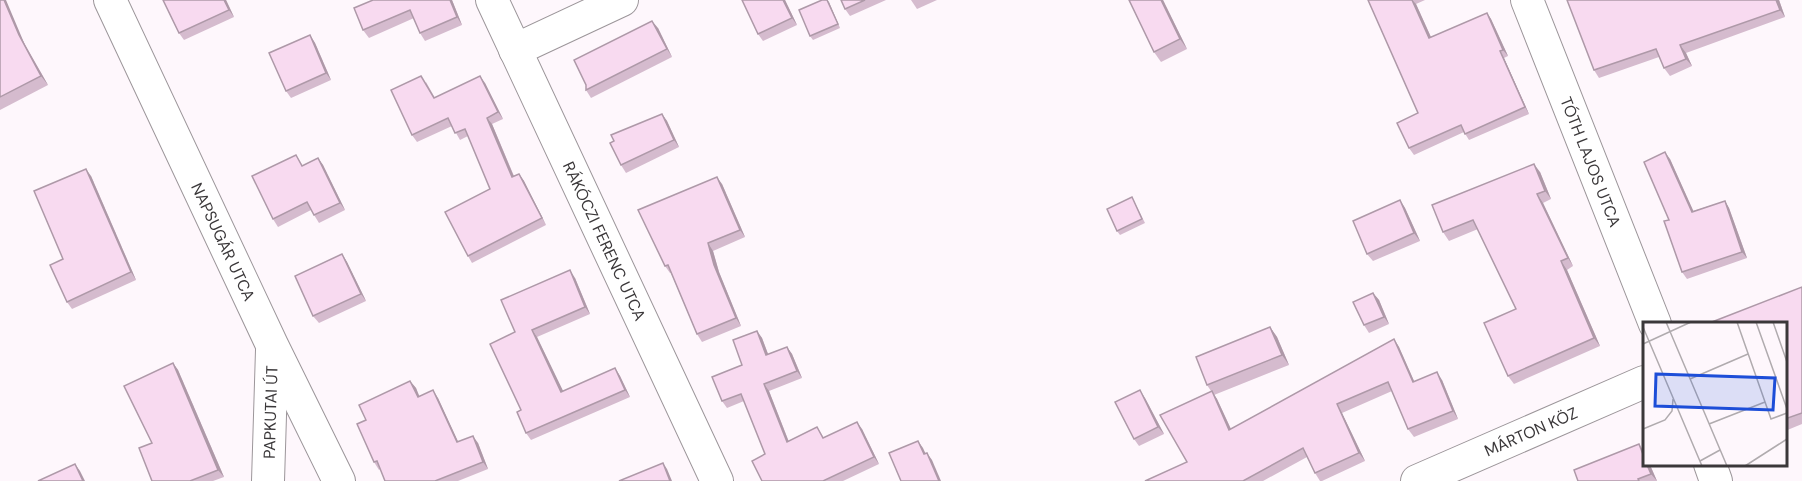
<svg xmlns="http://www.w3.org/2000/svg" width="1802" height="481" font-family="'DM Sans',sans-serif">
	<rect width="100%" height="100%" fill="#fef7fc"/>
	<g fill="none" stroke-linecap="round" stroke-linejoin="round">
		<g stroke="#9c969a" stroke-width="34">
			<g id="minor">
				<path id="s1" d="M 110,0 L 272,345 L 339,481"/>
				<path id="s2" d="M 492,0 L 717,481"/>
				<path id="s3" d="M 1527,0 L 1655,324"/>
				<path d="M 515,50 L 622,0"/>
				<path d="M 1710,464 L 1716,481"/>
				<path id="s4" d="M 268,481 L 272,350"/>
				<path id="s5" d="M 1417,481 L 1644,382"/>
			</g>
		</g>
		<use href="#minor" stroke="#fff" stroke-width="32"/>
	</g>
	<g fill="#d5bbce">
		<path d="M 0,0 L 48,85 L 0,110 Z"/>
		<path d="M 163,0 L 226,0 L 234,17 L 184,40 L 179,33 Z"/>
		<path d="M 373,0 L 452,0 L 462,25 L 425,41 L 420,33 L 414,18 L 369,38 L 363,30 Z"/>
		<path d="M 785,0 L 797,25 L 763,41 L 758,34 Z"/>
		<path d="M 827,0 L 840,28 L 813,40 L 810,36 Z"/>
		<path d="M 841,0 L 886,0 L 850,16 L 845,9 Z"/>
		<path d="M 911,0 L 937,0 L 917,9 Z"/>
		<path d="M 1129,0 L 1163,0 L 1187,49 L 1161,62 L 1154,52 Z"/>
		<path d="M 1368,0 L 1425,0 L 1416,4 L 1431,37 L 1487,13 L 1491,19 L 1508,56 L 1504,58 L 1529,114 L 1469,140 L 1464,132 L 1414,155 L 1409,148 L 1418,113 Z"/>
		<path d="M 1779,0 L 1785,17 L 1686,53 L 1692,66 L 1670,76 L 1664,68 L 1659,57 L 1599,78 L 1594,70 Z"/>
		<path d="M 658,28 L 672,57 L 591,98 L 586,90 Z"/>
		<path d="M 310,35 L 315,43 L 331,80 L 291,98 L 286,91 Z"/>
		<path d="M 426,82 L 435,98 L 485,83 L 503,119 L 492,124 L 514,176 L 519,174 L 524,181 L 546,225 L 472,263 L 468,256 L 490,189 L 468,136 L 460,140 L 452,126 L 417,142 L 412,135 Z"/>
		<path d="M 662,114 L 667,121 L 679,147 L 626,173 L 621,165 Z"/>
		<path d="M 296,155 L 303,166 L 318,158 L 323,165 L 345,210 L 319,223 L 311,210 L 278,227 L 273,219 Z"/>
		<path d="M 1670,159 L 1693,211 L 1725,201 L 1729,208 L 1747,258 L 1687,279 L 1682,272 L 1669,220 Z"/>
		<path d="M 1540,172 L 1551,199 L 1543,203 L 1573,266 L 1567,270 L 1600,346 L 1514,384 L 1508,376 L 1516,309 L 1478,229 L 1449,241 L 1443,232 Z"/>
		<path d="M 91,176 L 136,280 L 72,309 L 67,302 L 63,259 Z"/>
		<path d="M 722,184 L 745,237 L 713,251 L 719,272 L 741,326 L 702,342 L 697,334 L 671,273 L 670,273 L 665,266 Z"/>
		<path d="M 1132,197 L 1145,223 L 1120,235 L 1117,231 Z"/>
		<path d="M 1400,200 L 1405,208 L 1420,241 L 1373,261 L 1367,254 Z"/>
		<path d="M 342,254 L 347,262 L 366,301 L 319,323 L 313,316 Z"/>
		<path d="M 575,278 L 590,314 L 537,337 L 563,392 L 615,368 L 620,376 L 630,397 L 531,440 L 526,433 L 515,332 Z"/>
		<path d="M 1802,287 L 1802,424 L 1785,431 L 1785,324 Z"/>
		<path d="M 1373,293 L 1379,300 L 1389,324 L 1369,333 L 1364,325 Z"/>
		<path d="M 1270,327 L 1277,337 L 1289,365 L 1214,395 L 1217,399 L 1231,429 L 1394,339 L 1399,347 L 1414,381 L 1442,380 L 1458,419 L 1414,437 L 1408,429 L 1392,391 L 1342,413 L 1365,461 L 1322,481 L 1320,481 L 1315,473 L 1307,457 L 1263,481 L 1145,481 L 1187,462 L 1211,391 L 1207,385 Z"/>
		<path d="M 757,331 L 762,338 L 768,354 L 787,347 L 792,354 L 802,378 L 769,391 L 789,442 L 817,427 L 824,438 L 862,429 L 879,464 L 843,481 L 762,481 L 765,454 L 744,401 L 727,408 L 722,401 L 742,365 Z"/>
		<path d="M 173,363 L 178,370 L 224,477 L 213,481 L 152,481 L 152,443 Z"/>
		<path d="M 410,381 L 416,388 L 419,397 L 438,398 L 458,442 L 478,443 L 488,469 L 458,481 L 385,481 L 380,469 L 379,470 L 374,462 L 366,420 Z"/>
		<path d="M 1145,398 L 1164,434 L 1139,446 L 1134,439 Z"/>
		<path d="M 1639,444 L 1644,451 L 1644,465 L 1650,465 L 1657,481 L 1578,481 Z"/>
	</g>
	<g fill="#ae99a8">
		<path d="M 4,0 L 6,0 L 25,45 L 48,85 L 41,76 L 19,35 Z"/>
		<path d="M 224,0 L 226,0 L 234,17 L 229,10 Z"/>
		<path d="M 450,0 L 452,0 L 462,25 L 457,17 Z"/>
		<path d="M 783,0 L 785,0 L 797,25 L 792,18 Z"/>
		<path d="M 827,0 L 829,2 L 840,28 L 838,24 Z"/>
		<path d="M 1161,0 L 1163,0 L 1187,49 L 1180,39 Z"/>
		<path d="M 1412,0 L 1416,4 L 1434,44 L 1429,38 Z"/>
		<path d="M 1776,0 L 1779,0 L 1785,17 L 1780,10 Z"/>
		<path d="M 1487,13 L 1491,19 L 1508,56 L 1503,50 Z"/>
		<path d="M 652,21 L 658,28 L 672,57 L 667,49 Z"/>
		<path d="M 310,35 L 315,43 L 331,80 L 326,73 Z"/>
		<path d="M 1680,45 L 1686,53 L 1692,66 L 1686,59 Z"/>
		<path d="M 1500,51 L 1504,58 L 1529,114 L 1525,107 Z"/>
		<path d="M 480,76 L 485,83 L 503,119 L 498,112 Z"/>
		<path d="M 662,114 L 667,121 L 679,147 L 674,140 Z"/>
		<path d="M 487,118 L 492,124 L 517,184 L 512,177 Z"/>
		<path d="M 1665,152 L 1670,159 L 1697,219 L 1692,212 Z"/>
		<path d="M 318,158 L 323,165 L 345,210 L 340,203 Z"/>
		<path d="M 1534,164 L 1540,172 L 1551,199 L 1545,191 Z"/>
		<path d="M 86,169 L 91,176 L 136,280 L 131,272 Z"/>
		<path d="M 519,174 L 524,181 L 546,225 L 542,218 Z"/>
		<path d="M 717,177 L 722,184 L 745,237 L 740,230 Z"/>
		<path d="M 1537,194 L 1543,203 L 1573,266 L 1568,258 Z"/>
		<path d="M 1400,200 L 1405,208 L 1420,241 L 1414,233 Z"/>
		<path d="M 1725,201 L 1729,208 L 1747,258 L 1742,252 Z"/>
		<path d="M 708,243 L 713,251 L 719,272 L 741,326 L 736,318 L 714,265 Z"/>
		<path d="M 342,254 L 347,262 L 366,301 L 361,294 Z"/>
		<path d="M 1561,261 L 1567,270 L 1600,346 L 1594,338 Z"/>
		<path d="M 570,270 L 575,278 L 590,314 L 585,307 Z"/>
		<path d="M 1373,293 L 1379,300 L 1389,324 L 1384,317 Z"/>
		<path d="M 1270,327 L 1277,337 L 1289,365 L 1282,355 Z"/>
		<path d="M 532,330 L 537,337 L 567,399 L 561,392 Z"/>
		<path d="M 757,331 L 762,338 L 771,362 L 766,355 Z"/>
		<path d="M 1394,339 L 1399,347 L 1418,390 L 1413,382 Z"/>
		<path d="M 787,347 L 792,354 L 802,378 L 797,371 Z"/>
		<path d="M 173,363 L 178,370 L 224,477 L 218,470 Z"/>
		<path d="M 615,368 L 620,376 L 630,397 L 625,390 Z"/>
		<path d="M 1437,372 L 1442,380 L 1458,419 L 1453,411 Z"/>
		<path d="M 410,381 L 416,388 L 423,405 L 418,397 Z"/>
		<path d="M 764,384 L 769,391 L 792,450 L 787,442 Z"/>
		<path d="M 433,390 L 438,398 L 462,450 L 457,442 Z"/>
		<path d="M 1140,390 L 1145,398 L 1164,434 L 1158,427 Z"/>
		<path d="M 1212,391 L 1217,399 L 1235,438 L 1229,430 Z"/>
		<path d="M 1337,404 L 1342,413 L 1365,461 L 1359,453 Z"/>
		<path d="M 857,422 L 862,429 L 879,464 L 874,457 Z"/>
		<path d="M 473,436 L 478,443 L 488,469 L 483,462 Z"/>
		<path d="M 918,441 L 923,448 L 929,461 L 924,454 Z"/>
		<path d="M 927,453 L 932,460 L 941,481 L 939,481 Z"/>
		<path d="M 663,463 L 667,469 L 672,481 L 670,481 Z"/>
		<path d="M 75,464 L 80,471 L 85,481 L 83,481 Z"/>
		<path d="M 1647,465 L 1650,465 L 1657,481 L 1651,474 Z"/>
	</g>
	<g fill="#f8daf0" stroke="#ae99a8" stroke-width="1.5">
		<path d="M 0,0 L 4,0 L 19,35 L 41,76 L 0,97 Z"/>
		<path d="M 163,0 L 224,0 L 229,10 L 179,33 Z"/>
		<path d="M 373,0 L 450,0 L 457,17 L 420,33 L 410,10 L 363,30 L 354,8 Z"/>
		<path d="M 742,0 L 783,0 L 792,18 L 758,34 Z"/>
		<path d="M 822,0 L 827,0 L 838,24 L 810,36 L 799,10 Z"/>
		<path d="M 841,0 L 865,0 L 845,9 Z"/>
		<path d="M 1129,0 L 1161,0 L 1180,39 L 1154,52 Z"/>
		<path d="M 1368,0 L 1412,0 L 1429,38 L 1487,13 L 1503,50 L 1500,51 L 1525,107 L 1465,134 L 1461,125 L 1409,148 L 1397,123 L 1418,113 Z"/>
		<path d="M 1567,0 L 1776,0 L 1780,10 L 1680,45 L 1686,59 L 1664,68 L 1656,49 L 1594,70 Z"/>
		<path d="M 652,21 L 667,49 L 586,90 L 586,85 L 574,60 Z"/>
		<path d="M 310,35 L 326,73 L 286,91 L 269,53 Z"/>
		<path d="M 421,76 L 434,98 L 480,76 L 498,112 L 487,118 L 512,177 L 519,174 L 542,218 L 468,256 L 445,212 L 490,189 L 465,129 L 455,133 L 448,118 L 412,135 L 391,90 Z"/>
		<path d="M 662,114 L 674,140 L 621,165 L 610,143 L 614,141 L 611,135 Z"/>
		<path d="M 1665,152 L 1692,212 L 1725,201 L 1742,252 L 1682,272 L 1664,221 L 1669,220 L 1644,162 Z"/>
		<path d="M 296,155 L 302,166 L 318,158 L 340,203 L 314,215 L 307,202 L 273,219 L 252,176 Z"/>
		<path d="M 1534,164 L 1545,191 L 1537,194 L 1568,258 L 1561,261 L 1594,338 L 1508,376 L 1484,323 L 1516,309 L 1473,220 L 1443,232 L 1432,205 Z"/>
		<path d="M 86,169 L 131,272 L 67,302 L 50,265 L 63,259 L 34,191 Z"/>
		<path d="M 717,177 L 740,230 L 708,243 L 714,265 L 736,318 L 697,334 L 668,265 L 665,266 L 638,210 Z"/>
		<path d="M 1132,197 L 1142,219 L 1117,231 L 1107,209 Z"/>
		<path d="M 1400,200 L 1414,233 L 1367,254 L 1353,221 Z"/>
		<path d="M 342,254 L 361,294 L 313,316 L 295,276 Z"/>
		<path d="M 570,270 L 585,307 L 532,330 L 561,392 L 615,368 L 625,390 L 526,433 L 517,412 L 521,410 L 490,344 L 515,332 L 501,300 Z"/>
		<path d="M 1802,287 L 1802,413 L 1785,419 L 1785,324 L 1713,324 L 1712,322 Z"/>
		<path d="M 1373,293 L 1384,317 L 1364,325 L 1353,302 Z"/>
		<path d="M 1270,327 L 1282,355 L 1207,385 L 1196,357 Z"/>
		<path d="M 757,331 L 766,355 L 787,347 L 797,371 L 764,384 L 787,442 L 817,427 L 823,438 L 857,422 L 874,457 L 823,481 L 762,481 L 752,461 L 765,454 L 741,394 L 722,401 L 712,377 L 742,365 L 733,340 Z"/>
		<path d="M 1394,339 L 1413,382 L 1437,372 L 1453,411 L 1408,429 L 1388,382 L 1337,404 L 1359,453 L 1315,473 L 1303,448 L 1243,481 L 1145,481 L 1187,462 L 1160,415 L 1212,391 L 1229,430 Z"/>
		<path d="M 173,363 L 218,470 L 190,481 L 152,481 L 139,448 L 152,443 L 124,386 Z"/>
		<path d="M 410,381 L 418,397 L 433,390 L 457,442 L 473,436 L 483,462 L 435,481 L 385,481 L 377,461 L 374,462 L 357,424 L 366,420 L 359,405 Z"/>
		<path d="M 1140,390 L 1158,427 L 1134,439 L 1115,402 Z"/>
		<path d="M 918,441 L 924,454 L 927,453 L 939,481 L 901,481 L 889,453 Z"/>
		<path d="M 1639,444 L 1644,457 L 1644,465 L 1647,465 L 1651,474 L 1638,479 L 1639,481 L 1578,481 L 1574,470 Z"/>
		<path d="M 663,463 L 670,481 L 619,481 Z"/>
		<path d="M 75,464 L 83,481 L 38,481 Z"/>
	</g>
	<g text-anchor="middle" stroke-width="4.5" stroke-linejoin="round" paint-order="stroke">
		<g font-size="16" fill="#3b383a" stroke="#fff">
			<text dy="6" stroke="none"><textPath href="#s3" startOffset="174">TÓTH LAJOS UTCA</textPath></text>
			<text dy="6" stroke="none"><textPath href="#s1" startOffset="267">NAPSUGÁR UTCA</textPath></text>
			<text dy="6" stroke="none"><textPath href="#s2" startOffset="266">RÁKÓCZI FERENC UTCA</textPath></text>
			<text dy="6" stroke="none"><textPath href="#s4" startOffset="69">PAPKUTAI ÚT</textPath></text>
			<text dy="6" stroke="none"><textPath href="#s5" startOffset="124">MÁRTON KÖZ</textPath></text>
		</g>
	</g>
	<g transform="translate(1643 322)">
		<rect width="144" height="144" fill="#fef7fc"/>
		<path fill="none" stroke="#b0abae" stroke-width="1.5" d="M 23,0 L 84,144M 94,0 L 128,97 L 144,91M 113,0 L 144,87M 130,0 L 144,40M 0,5 L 59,144M 0,22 L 48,0M 47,57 L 105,32M 66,102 L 122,80M 0,107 L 22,98 L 29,89 L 30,77M 57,139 L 77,128M 102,144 L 144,117"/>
		<path fill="#1d4ed8" fill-opacity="0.15" stroke="#1d4ed8" stroke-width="3" d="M 13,52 L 132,56 L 130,88 L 12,84 Z"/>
		<rect width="144" height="144" fill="none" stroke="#3b383a" stroke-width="3"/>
	</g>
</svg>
